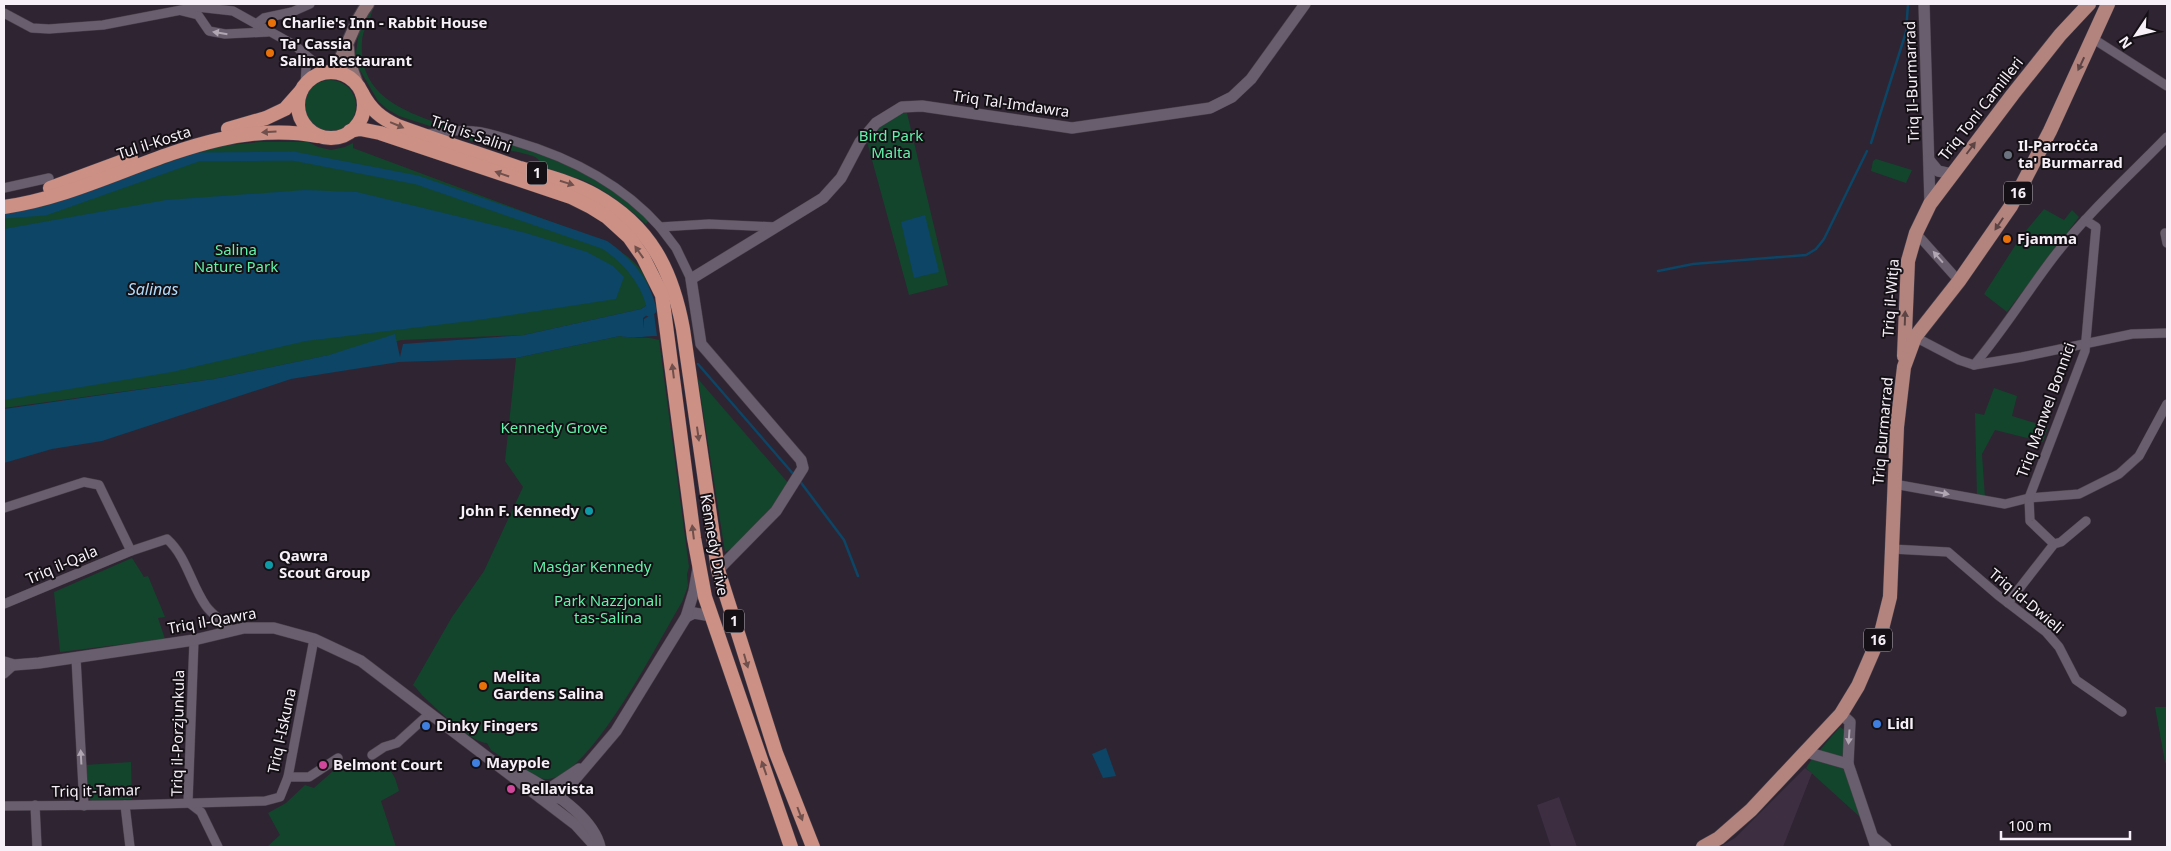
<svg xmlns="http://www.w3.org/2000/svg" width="2171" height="851" font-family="'Noto Sans',sans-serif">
	<rect width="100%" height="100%" fill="#2f2432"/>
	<g fill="#3d2f41">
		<path d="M 1805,768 L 1812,773 L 1783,847 L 1720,847 L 1735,838 Z"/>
		<path d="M 1559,797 L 1577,847 L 1551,847 L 1537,805 Z"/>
	</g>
	<g fill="#13452d">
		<path d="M 373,8 C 371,20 362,30 362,41 C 358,99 408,112 451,128 L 439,129 L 399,116 L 387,109 L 378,101 L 357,65 L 356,52 L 359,32 Z"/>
		<circle cx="330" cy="106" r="26"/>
		<path d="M 896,113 L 907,113 L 948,285 L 909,295 L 866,138 Z"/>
		<path d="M 457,135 C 522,136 602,174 650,218 L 646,224 C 626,206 605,189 580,179 C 571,176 559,175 551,170 C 544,167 540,159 533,156 C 518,151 462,141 457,135 Z"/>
		<path d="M 260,142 L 308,142 L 318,147 L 331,150 L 345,147 L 353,143 L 353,148 L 603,241 C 631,257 648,268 652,302 L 641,309 L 524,335 L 402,340 L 214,379 L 4,408 L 4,208 L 198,151 L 218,146 Z"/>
		<path d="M 1876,159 L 1912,170 L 1906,183 L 1871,171 L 1873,161 Z"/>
		<path d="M 2044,209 L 2064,220 L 2072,210 L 2079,217 L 2007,312 L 1984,294 L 2020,238 Z"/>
		<path d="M 620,336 C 634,339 645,336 659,340 L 689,567 L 687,574 L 688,586 L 682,602 C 659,640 591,776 548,779 C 534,780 504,758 491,750 L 487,743 C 472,743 438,710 426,699 C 421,695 418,689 413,685 L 452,617 L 484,571 L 523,487 L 505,461 L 516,358 Z"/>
		<path d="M 698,379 L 789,484 C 773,511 754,537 725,552 Z"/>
		<path d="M 1994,388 L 2017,396 L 2012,416 L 2048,427 L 2043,442 L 1995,430 L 1982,454 L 1985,498 L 1977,497 L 1975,413 L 1984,415 Z"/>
		<path d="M 132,558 L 144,577 L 148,576 L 165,617 L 158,618 L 165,639 L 60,652 L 54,592 Z"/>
		<path d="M 2155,707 L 2167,707 L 2167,765 L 2165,762 Z"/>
		<path d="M 1840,727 L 1846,731 L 1842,759 L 1819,751 Z"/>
		<path d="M 1812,759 C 1821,761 1831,762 1839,766 C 1852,772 1857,804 1860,817 L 1806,768 Z"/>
		<path d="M 131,762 L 132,799 L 92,802 L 87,796 L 85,765 Z"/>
		<path d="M 385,762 L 395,778 L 399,791 L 381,801 L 396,847 L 267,847 L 280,835 L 268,813 L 286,803 L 305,785 L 314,788 L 342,763 Z"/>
	</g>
	<g fill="#0c4565">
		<path d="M 305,190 L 357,192 L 526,233 L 587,252 L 613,266 L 624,277 L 616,299 L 478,320 L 306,341 L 172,372 L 4,400 L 4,229 L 166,200 Z"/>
		<path d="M 925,215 L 939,272 L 914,278 L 901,222 Z"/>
		<path d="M 652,302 L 653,311 L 643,318 L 644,329 L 644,319 L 654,313 L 657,336 C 642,336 636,339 620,336 L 516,358 L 399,362 L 291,379 L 102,441 L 52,449 L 4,463 L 4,409 L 214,379 L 329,355 L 395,334 L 400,357 L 403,344 L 524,335 L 641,309 Z"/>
		<path d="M 1106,748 L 1116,776 L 1103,778 L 1092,754 Z"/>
	</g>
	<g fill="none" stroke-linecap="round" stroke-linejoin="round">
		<g stroke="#0c4565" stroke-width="2.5">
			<path d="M 1871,143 L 1906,32 L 1908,4"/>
			<path d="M 1658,271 L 1693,264 L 1806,255 L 1816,249 L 1824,239 L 1867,151"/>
			<path d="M 698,364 L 795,476"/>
			<path d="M 799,480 L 844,540 L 858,576"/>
		</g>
		<path stroke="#0c4565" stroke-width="9" d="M 4,214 L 45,211 L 198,157 L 293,156 L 417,180 L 605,245 C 628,261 646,282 652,310 L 649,312"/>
		<g stroke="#483f4a" stroke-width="10">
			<g id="minor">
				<path d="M 182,11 L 198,15 L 209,31 L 225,34 L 268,32"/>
				<path d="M 4,13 L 32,28 L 49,29 L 103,25 L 197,7 L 233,11 L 296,46 L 302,52"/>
				<path d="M 256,24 L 264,18 L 292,12 L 310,4"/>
				<path d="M 2092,38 L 2167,86"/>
				<path d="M 305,85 L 306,68 L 302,52 L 326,72"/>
				<path d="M 428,134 C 443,132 458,129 474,131 C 487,132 501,137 514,141 C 569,157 622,184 660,227 L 709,224 L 776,227"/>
				<path d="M 4,188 L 49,178"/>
				<path d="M 660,227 L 676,248 L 691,279"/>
				<path d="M 1916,233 L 1959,281"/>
				<path d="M 2165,233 L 2167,243"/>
				<path d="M 1915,337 L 1959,360 L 1974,365 L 2022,357 L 2132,334 L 2167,333"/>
				<path d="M 1974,365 C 2004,330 2028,290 2056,254 C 2089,212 2130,175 2167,137"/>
				<path d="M 1894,484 L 2005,504 L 2029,498 L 2079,494 L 2119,474 L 2139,456 L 2167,404"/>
				<path d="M 4,508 L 84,482 L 99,485 L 131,551"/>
				<path d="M 2054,544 L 2030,521 L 2029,498 L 2085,351 L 2096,227 L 2085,220"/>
				<path d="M 1892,549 L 1948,552 L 1999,596 L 2046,632 L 2059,647 L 2076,680 L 2122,712"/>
				<path d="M 2008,603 L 2054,544 L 2061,542 L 2086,521"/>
				<path d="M 4,604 L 131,551 L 167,539 C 187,557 191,585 206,606 C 213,616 224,621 231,631"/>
				<path d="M 76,658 L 84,806"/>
				<path d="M 4,674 L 14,665"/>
				<path d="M 372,755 L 384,747 L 397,743 L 429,714"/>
				<path d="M 288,777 L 309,777 L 338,758"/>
				<path d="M 188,802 L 194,640"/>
				<path d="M 188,802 L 201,812 L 218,847"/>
				<path d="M 35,805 L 37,847"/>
				<path d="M 125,805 L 130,847"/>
				<path d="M 4,806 L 125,805 L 265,801 L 280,797 L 288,777 L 314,639"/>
				<path d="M 1872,835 L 1887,847"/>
			</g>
		</g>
		<g stroke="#483f4a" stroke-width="12">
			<g id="tertiary">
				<path d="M 1924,4 L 1930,204"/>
				<path d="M 1929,160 L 1938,171 L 1952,174"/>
				<path d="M 718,570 L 776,511 L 803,468 L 801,460 L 795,453 L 701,344 L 691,279 L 823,198 L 841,178 L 860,142 L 876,123 L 902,107 L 922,106 L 1072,128 L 1210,108 L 1232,97 L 1251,79 L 1305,4"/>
				<path d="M 686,617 L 694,613 L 711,616"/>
				<path d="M 4,662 L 14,665 L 39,663 L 194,640 L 244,628 L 274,628 L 314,639 L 361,661 L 576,825 L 596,847"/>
				<path d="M 1841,714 L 1850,722 L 1848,764 L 1876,847"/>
				<path d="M 1806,752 L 1848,764"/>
				<path d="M 514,770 C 543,785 592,813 600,847"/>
				<path d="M 549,789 L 579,769"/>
				<path d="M 541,798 L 559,798 L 616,731 L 686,617 L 694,591 L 698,568"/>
			</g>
		</g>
		<g stroke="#483f4a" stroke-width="14">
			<g id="secondary">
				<path d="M 348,48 L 349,61 L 358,86"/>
				<path d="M 331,73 C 348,52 351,25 368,4"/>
			</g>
		</g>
		<g stroke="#483f4a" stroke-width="15">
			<g id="primary">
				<path d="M 1904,356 L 1908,261 L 1916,233 L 1930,204 L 2013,94 L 2060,35 L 2089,4"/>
				<path d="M 1703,847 L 1719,838 L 1751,810 L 1841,714 L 1858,686 L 1881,633 L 1890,597 L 1897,427 L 1904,367 L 1915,337 L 1959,281 L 2011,206 L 2050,131 L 2108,4"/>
			</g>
		</g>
		<g stroke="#483f4a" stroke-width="15">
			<g id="trunk">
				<circle cx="331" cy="105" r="33"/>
				<path d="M 362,93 C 371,110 381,118 398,126 C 439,141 480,154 520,168 C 545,176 572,182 595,195 C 650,226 672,269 683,329 L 718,570 L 776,753 L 813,847"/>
				<path d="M 228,129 L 266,118 L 285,109 L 301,91"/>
				<path d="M 350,131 L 360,129 L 380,133 L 571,197 L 591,207 L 607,217 L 629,237 L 643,257 L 662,295 L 694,538 L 705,597 L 791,847"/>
				<path d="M 50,188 L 131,158"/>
				<path d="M 4,207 C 111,192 205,115 318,136"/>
			</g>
		</g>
		<use href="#minor" stroke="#695e6d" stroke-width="9"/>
		<use href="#tertiary" stroke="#695e6d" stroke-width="11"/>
		<use href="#secondary" stroke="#8e7175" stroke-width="12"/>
		<use href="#primary" stroke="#b3847e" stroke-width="14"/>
		<use href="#trunk" stroke="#cc9084" stroke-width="14"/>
	</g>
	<defs><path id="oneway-solid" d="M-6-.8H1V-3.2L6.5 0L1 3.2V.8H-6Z" transform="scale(1.25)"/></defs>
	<g fill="#b0a7b3">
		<use href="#oneway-solid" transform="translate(220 33) rotate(-171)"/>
		<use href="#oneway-solid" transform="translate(1938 257) rotate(-131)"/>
		<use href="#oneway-solid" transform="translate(1942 493) rotate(11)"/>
		<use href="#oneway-solid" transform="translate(1849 737) rotate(94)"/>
		<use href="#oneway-solid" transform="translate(81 757) rotate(-93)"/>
	</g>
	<g fill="#5c4444">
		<use href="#oneway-solid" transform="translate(2081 64) rotate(115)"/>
		<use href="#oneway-solid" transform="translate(1971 148) rotate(-53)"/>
		<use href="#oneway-solid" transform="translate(1999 224) rotate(124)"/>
		<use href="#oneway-solid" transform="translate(1905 318) rotate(-88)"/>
	</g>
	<g fill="#70504c">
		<use href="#oneway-solid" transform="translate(397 125) rotate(23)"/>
		<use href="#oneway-solid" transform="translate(269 132) rotate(176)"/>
		<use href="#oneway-solid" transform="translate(502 174) rotate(-161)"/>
		<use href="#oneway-solid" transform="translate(567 183) rotate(18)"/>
		<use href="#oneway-solid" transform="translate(639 252) rotate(-125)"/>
		<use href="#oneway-solid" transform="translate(673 371) rotate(-97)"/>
		<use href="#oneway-solid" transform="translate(698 434) rotate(82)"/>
		<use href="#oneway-solid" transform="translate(693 532) rotate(-97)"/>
		<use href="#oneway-solid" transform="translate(746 661) rotate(74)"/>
		<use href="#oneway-solid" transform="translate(764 768) rotate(-109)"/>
		<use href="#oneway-solid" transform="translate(800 814) rotate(69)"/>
	</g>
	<g fill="#e8710a" stroke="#141015" stroke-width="2">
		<circle cx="272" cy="23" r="5"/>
		<circle cx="270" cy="53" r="5"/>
		<circle cx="2007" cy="239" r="5"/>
		<circle cx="483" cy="686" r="5"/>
	</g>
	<circle fill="#6b7280" stroke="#141015" stroke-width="2" cx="2008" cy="155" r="5"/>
	<g fill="#0f9aa8" stroke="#141015" stroke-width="2">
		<circle cx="589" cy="511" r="5"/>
		<circle cx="269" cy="565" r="5"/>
	</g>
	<g fill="#3f7fe0" stroke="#141015" stroke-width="2">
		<circle cx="1877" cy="724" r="5"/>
		<circle cx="426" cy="726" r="5"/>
		<circle cx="476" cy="763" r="5"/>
	</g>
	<g fill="#d1479c" stroke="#141015" stroke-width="2">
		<circle cx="323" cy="765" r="5"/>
		<circle cx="511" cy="789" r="5"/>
	</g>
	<g text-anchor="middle" stroke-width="4" stroke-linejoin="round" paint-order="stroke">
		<g fill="#141015" stroke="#b3adb5" stroke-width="1">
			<rect x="527" y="161.5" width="20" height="23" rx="4"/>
			<rect x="2004" y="181.5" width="28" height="23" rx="4"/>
			<rect x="724" y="609.5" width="20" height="23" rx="4"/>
			<rect x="1864" y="628.5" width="28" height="23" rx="4"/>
		</g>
		<g font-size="14" font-weight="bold" fill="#f7f0f9">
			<text x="537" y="178">1</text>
			<text x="2018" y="198">16</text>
			<text x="734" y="626">1</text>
			<text x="1878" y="645">16</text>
		</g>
		<g font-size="15" font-weight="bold" fill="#f7f0f9" stroke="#141015" text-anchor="start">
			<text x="282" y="28">Charlie's Inn - Rabbit House</text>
			<text x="280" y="49">Ta' Cassia<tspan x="280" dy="17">Salina Restaurant</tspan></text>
			<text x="2018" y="151">Il-Parroċċa<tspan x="2018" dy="17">ta' Burmarrad</tspan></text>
			<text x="2017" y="244">Fjamma</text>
			<text x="579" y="516" text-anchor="end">John F. Kennedy</text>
			<text x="279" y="561">Qawra<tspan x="279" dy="17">Scout Group</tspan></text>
			<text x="493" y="682">Melita<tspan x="493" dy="17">Gardens Salina</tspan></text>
			<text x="1887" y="729">Lidl</text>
			<text x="436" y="731">Dinky Fingers</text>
			<text x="486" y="768">Maypole</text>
			<text x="333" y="770">Belmont Court</text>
			<text x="521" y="794">Bellavista</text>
		</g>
		<g font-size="15" fill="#f7f0f9" stroke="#141015">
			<text transform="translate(1912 82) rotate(-92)" y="5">Triq Il-Burmarrad</text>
			<text transform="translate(1011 104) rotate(8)" y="5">Triq Tal-Imdawra</text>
			<text transform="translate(1981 109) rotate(-52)" y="5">Triq Toni Camilleri</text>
			<text transform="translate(471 134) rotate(19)" y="5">Triq is-Salini</text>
			<text transform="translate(154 143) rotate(-18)" y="5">Tul il-Kosta</text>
			<text transform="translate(1891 298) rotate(-86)" y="5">Triq il-Witja</text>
			<text transform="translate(2046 410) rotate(-70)" y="5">Triq Manwel Bonnici</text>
			<text transform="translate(1883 431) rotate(-85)" y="5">Triq Burmarrad</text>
			<text transform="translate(714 545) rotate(80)" y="5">Kennedy Drive</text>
			<text transform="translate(62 565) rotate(-23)" y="5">Triq il-Qala</text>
			<text transform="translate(2026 601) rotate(40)" y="5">Triq id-Dwieli</text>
			<text transform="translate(212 621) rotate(-10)" y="5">Triq il-Qawra</text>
			<text transform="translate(282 731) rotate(-78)" y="5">Triq l-Iskuna</text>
			<text transform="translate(178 733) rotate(-89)" y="5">Triq il-Porzjunkula</text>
			<text transform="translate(96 791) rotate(-1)" y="5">Triq it-Tamar</text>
		</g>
		<g font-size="15" fill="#63f2aa" stroke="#141015">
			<text x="891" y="141">Bird Park<tspan x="891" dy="17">Malta</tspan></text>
			<text x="236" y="255">Salina<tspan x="236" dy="17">Nature Park</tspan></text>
			<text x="554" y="433">Kennedy Grove</text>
			<text x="592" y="572">Masġar Kennedy</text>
			<text x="608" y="606">Park Nazzjonali<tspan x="608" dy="17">tas-Salina</tspan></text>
		</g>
		<g font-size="16" font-style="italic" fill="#b0dcfc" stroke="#141015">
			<text x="153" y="295">Salinas</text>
		</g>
	</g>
	<rect width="2171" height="851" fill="none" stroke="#f7f0f9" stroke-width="10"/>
	<g transform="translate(2136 35) rotate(235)" stroke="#141015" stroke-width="4" paint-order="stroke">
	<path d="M0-4L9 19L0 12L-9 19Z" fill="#f7f0f9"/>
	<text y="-8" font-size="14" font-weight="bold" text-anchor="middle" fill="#f7f0f9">N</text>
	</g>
	<path d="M2001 831v8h129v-8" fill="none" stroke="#f7f0f9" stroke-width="2.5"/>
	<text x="2008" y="831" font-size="15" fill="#f7f0f9" stroke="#141015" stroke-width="4" paint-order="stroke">100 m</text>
</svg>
